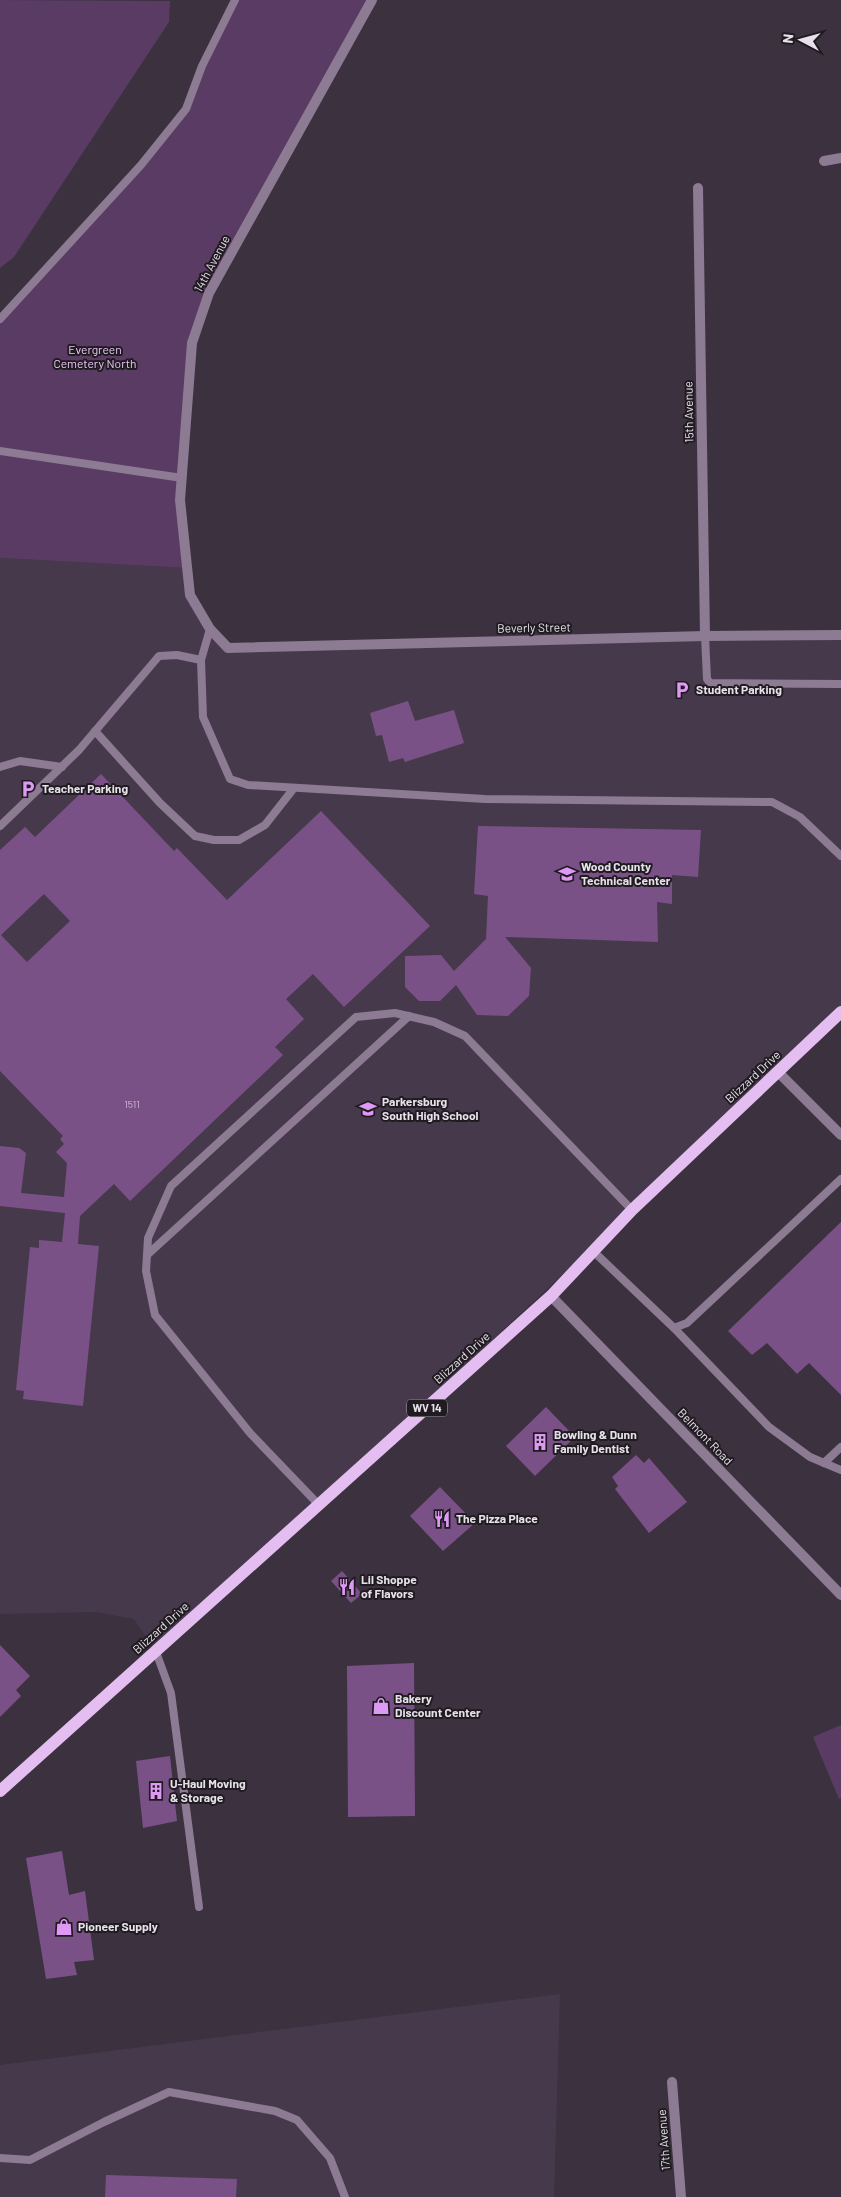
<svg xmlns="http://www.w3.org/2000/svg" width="841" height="2197" font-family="Barlow,sans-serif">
	<rect width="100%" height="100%" fill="#3b313f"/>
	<g fill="#47394c">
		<path d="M 0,558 L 187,568 L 190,595 L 228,648 L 841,636 L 841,1008 L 632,1210 L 156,1652 L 134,1619 L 96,1612 L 0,1614 Z"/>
		<path d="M 560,1994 L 554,2197 L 0,2197 L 0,2065 Z"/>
	</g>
	<g fill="#593b63">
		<path d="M 0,0 L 170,1 L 169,22 L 14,257 L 0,268 Z"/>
		<path d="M 235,0 L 372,0 L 209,293 L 192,343 L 180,500 L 187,568 L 0,558 L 0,312 L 6,313 L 186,109 Z"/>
		<path d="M 841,1725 L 841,1798 L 839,1799 L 813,1737 Z"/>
	</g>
	<g fill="#7a5187" fill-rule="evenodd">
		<path d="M 408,701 L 415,721 L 454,710 L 464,743 L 405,762 L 403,758 L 389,762 L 382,735 L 376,736 L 370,713 Z"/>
		<path d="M 101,774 L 174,851 L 177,848 L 227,900 L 321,811 L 430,926 L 344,1007 L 313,974 L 286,999 L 304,1019 L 275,1047 L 283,1055 L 130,1201 L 114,1184 L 80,1216 L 78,1244 L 99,1246 L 83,1406 L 23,1399 L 24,1391 L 16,1390 L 30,1247 L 39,1248 L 39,1240 L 62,1242 L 65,1213 L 0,1206 L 0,1146 L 19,1148 L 26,1153 L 21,1193 L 64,1197 L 67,1163 L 56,1152 L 64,1144 L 60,1139 L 63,1136 L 0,1071 L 0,850 L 25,827 L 35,837 ZM 44,894 L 70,921 L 27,962 L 1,935 Z"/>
		<path d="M 478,826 L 701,830 L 698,877 L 672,875 L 672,904 L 657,902 L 658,942 L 505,937 L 531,968 L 529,996 L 508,1016 L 477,1015 L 456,985 L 440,1001 L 419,1001 L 405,987 L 405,956 L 441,955 L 454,971 L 486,939 L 488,896 L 474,894 Z"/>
		<path d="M 841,1222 L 841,1395 L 809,1363 L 797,1374 L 767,1343 L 752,1355 L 728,1331 Z"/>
		<path d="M 546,1407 L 575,1437 L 535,1476 L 506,1446 Z"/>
		<path d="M 636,1455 L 644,1463 L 649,1458 L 687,1502 L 649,1533 L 615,1489 L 618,1486 L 612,1477 Z"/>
		<path d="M 440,1487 L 475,1523 L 443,1551 L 410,1516 Z"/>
		<path d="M 342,1571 L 362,1594 L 351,1603 L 331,1581 Z"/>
		<path d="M 0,1645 L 30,1676 L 16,1690 L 21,1696 L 0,1717 Z"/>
		<path d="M 414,1663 L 415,1816 L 348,1817 L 347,1666 Z"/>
		<path d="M 170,1756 L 177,1821 L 143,1828 L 136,1761 Z"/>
		<path d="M 62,1851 L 69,1895 L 85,1891 L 94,1960 L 74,1962 L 77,1975 L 46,1979 L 26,1858 Z"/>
		<path d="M 106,2175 L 237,2179 L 236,2197 L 105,2197 Z"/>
	</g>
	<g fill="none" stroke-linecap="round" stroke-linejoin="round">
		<g stroke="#8d7a93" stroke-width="8">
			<path d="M 0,319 L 141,165 L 186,109 L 202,66 L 235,0"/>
			<path d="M 0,451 L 182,478"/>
			<path d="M 210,629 L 201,660 L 203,717 L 230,779 L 248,785 L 485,799 L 772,802 L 800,817 L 841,856"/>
			<path d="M 705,636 L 707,679 L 710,683 L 841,684"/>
			<path d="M 95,731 L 160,803 L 195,836 L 214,840 L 239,840 L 265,825 L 294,788"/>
			<path d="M 0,767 L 20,761 L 62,767"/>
			<path d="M 0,826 L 79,750 L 159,656 L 177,655 L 201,660"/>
			<path d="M 593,1251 L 674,1328 L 687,1323 L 841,1179"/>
			<path d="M 147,1255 L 409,1016"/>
			<path d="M 674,1328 L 769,1427 L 810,1457 L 841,1470"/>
			<path d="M 824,1463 L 841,1447"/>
			<path d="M 319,1505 L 250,1433 L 155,1315 L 146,1271 L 147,1255 L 148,1238 L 171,1186 L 356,1017 L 395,1013 L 434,1022 L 465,1036 L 632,1210"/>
			<path d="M 156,1652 L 171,1693 L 199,1907"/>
			<path d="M 0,2158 L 30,2160 L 104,2122 L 169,2092 L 275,2111 L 297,2120 L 330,2158 L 345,2197"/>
		</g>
		<g stroke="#8d7a93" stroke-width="10">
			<path d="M 372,0 L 209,293 L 192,343 L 180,500 L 190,595 L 210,629 L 228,648 L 705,636 L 841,635"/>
			<path d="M 824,161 L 841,158"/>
			<path d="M 698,188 L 705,636"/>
			<path d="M 778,1072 L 841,1135"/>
			<path d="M 551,1296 L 841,1595"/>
			<path d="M 672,2082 L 681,2197"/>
		</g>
		<path stroke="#e4bdf1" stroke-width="12" d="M 0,1791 L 551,1296 L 632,1210 L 841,1012"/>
	</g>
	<defs>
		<g id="parking-bare" transform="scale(1.35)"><path d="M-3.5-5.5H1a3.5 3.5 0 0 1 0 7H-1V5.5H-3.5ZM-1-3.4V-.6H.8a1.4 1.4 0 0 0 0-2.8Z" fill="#dd99f3" stroke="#201b21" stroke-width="2.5" paint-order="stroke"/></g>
		<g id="school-bare" transform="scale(1.35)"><path d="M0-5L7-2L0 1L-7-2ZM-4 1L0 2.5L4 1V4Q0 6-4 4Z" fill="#dd99f3" stroke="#201b21" stroke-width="2.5" paint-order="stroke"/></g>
		<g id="building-bare" transform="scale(1.35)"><path d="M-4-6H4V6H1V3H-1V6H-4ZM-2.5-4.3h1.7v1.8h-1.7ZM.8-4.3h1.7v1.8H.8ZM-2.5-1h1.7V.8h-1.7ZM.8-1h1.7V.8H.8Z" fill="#dd99f3" stroke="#201b21" stroke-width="2.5" paint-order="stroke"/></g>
		<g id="restaurant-bare" transform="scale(1.35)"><path d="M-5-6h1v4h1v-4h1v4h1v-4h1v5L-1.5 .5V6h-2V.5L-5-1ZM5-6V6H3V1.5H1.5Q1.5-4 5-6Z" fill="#dd99f3" stroke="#201b21" stroke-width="2.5" paint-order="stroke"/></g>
		<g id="shop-bare" transform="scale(1.35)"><path d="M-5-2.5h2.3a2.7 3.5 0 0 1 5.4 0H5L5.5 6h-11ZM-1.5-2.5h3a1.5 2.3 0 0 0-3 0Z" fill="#dd99f3" stroke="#201b21" stroke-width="2.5" paint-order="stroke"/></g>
	</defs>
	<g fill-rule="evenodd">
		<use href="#parking-bare" x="682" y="690"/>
		<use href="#parking-bare" x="28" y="789"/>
		<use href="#school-bare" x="567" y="874"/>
		<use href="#school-bare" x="368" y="1109"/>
		<use href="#building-bare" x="540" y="1442"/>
		<use href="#restaurant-bare" x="442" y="1519"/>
		<use href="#restaurant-bare" x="347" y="1587"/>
		<use href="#shop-bare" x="381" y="1706"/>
		<use href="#building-bare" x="156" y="1791"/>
		<use href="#shop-bare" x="64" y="1927"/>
	</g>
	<g text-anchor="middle" stroke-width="4" stroke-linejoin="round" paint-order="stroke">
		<g font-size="10" fill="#ccbdd1">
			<text x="132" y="1108">1511</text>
		</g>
		<rect fill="#201b21" stroke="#aba6ae" stroke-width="1" x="407" y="1399.5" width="40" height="17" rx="4"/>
		<g font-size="11" font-weight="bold" fill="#e7e1ea">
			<text x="427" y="1412">WV 14</text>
		</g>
		<g font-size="12" fill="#e7e1ea" stroke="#201b21">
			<text transform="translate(212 264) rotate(-62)" y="4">14th Avenue</text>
			<text transform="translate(689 412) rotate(-91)" y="4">15th Avenue</text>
			<text transform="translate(534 628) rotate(-1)" y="4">Beverly Street</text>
			<text transform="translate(753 1077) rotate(-43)" y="4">Blizzard Drive</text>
			<text transform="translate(462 1358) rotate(-42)" y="4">Blizzard Drive</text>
			<text transform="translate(705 1437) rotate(46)" y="4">Belmont Road</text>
			<text transform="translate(161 1628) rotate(-42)" y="4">Blizzard Drive</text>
			<text transform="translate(664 2140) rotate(-94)" y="4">17th Avenue</text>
		</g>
		<g font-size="12" fill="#e9c5f5" stroke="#201b21">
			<text x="95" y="354">Evergreen<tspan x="95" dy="14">Cemetery North</tspan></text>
		</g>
		<g font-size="12" font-weight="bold" fill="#e7e1ea" stroke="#201b21" text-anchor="start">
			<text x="696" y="694">Student Parking</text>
			<text x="42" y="793">Teacher Parking</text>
			<text x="581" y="871">Wood County<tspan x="581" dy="14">Technical Center</tspan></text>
			<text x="382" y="1106">Parkersburg<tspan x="382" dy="14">South High School</tspan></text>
			<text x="554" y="1439">Bowling &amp; Dunn<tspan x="554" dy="14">Family Dentist</tspan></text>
			<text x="456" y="1523">The Pizza Place</text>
			<text x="361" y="1584">Lil Shoppe<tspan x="361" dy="14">of Flavors</tspan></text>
			<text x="395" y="1703">Bakery<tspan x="395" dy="14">Discount Center</tspan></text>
			<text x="170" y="1788">U-Haul Moving<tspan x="170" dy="14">&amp; Storage</tspan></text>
			<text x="78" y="1931">Pioneer Supply</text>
		</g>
	</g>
	<g transform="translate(801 40) rotate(276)" stroke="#201b21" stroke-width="4" paint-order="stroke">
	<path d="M0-4L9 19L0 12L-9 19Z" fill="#e7e1ea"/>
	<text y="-8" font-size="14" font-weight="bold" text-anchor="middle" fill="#e7e1ea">N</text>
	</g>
</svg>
